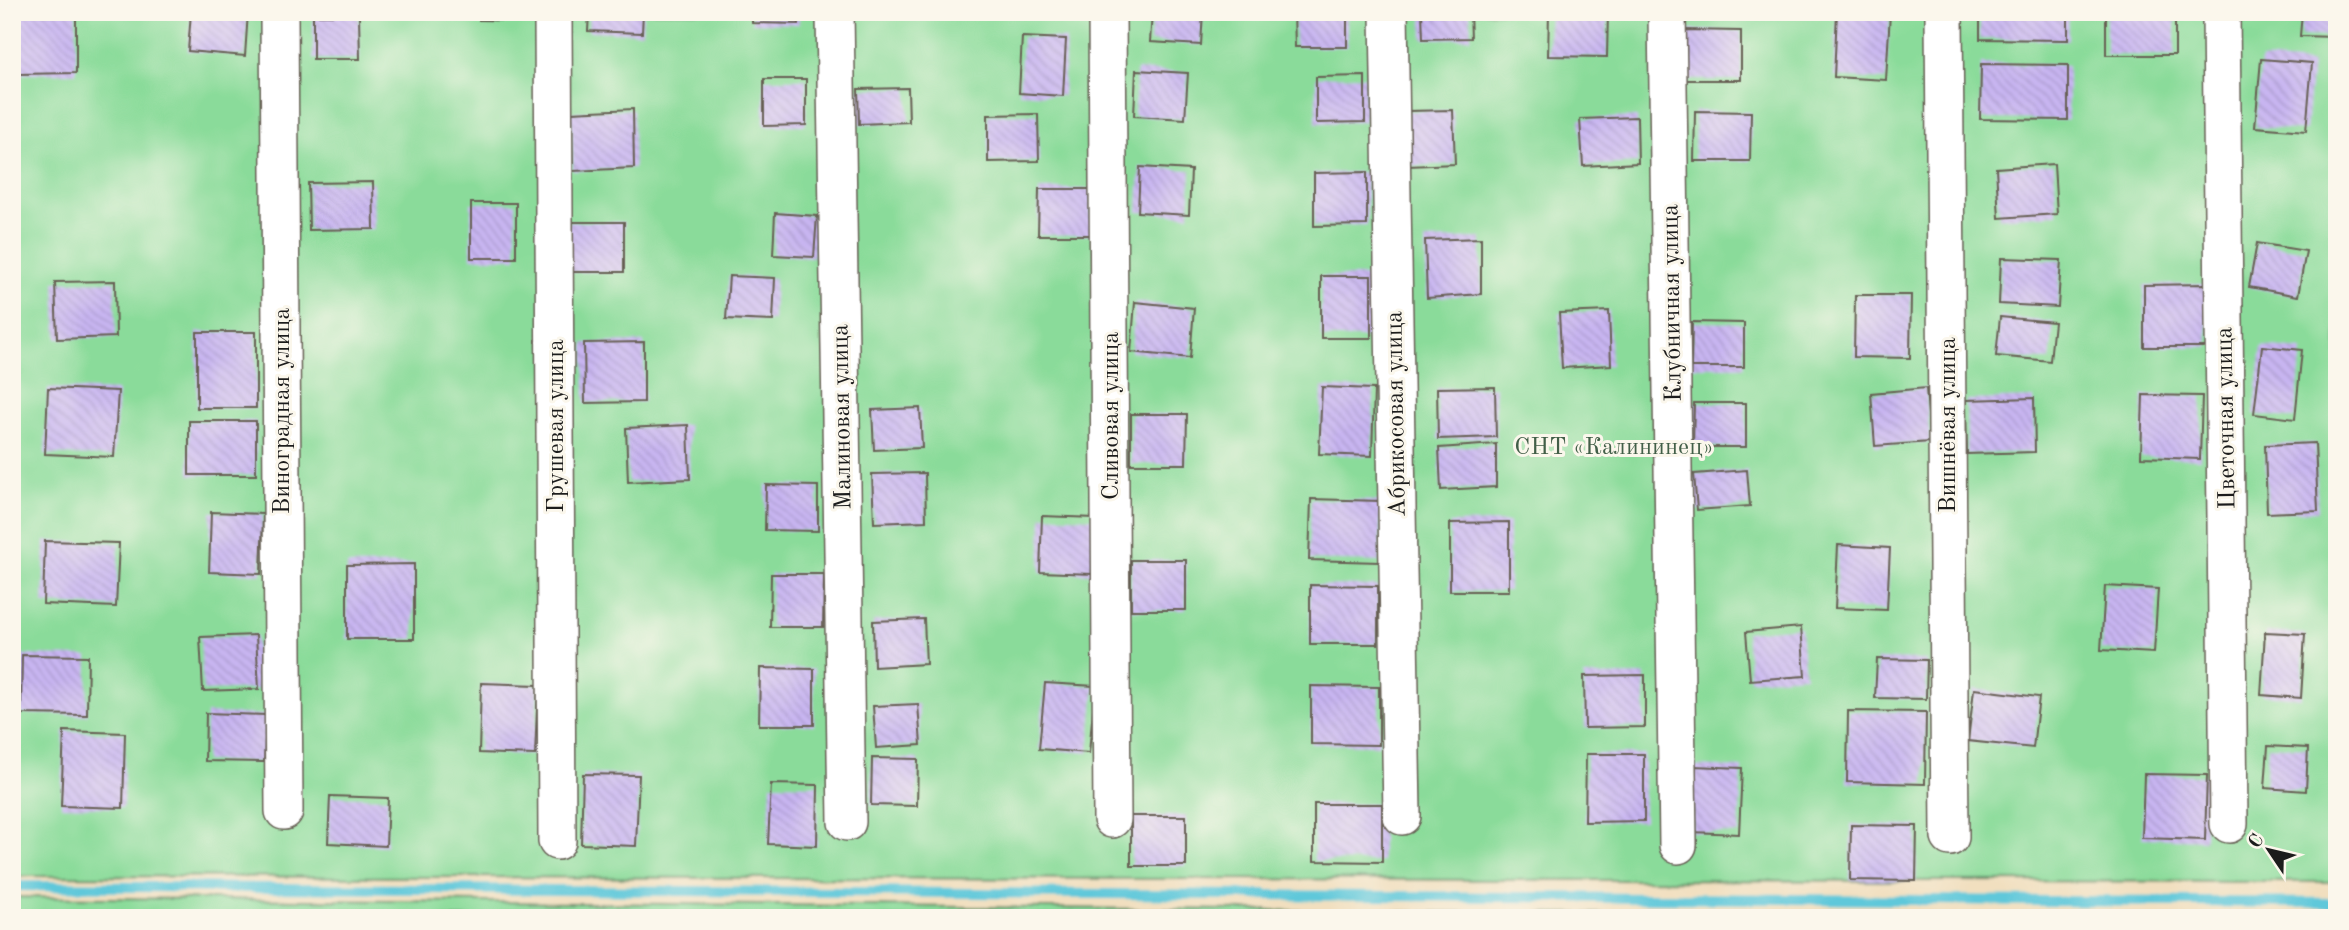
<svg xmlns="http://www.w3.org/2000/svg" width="2349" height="930" font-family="'Old Standard TT',serif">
	<defs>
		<pattern id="building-back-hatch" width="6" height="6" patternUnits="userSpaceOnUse" patternTransform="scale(1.75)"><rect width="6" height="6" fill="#c8b5f1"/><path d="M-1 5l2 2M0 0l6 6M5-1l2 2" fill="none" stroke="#ab9bce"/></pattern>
	</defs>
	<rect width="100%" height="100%" fill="#fbf7ec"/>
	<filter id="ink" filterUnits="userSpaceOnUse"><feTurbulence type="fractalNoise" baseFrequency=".0143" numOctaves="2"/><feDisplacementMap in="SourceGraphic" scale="14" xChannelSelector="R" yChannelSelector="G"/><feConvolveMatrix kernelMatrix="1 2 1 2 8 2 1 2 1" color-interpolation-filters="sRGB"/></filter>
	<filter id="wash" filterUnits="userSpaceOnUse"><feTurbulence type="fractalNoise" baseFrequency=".00686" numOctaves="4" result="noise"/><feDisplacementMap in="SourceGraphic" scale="28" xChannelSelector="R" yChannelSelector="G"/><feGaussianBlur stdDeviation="1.57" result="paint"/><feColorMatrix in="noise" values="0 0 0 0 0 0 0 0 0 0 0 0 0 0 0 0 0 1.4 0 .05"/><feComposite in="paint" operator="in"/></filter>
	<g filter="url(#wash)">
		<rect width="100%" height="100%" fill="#f1dfbf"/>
		<g fill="#8adb9a" stroke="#537c5b" stroke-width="2">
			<path d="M 12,12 L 2337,12 L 2337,882 L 12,876 Z"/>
			<path d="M 12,897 L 1994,918 L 12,918 Z"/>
		</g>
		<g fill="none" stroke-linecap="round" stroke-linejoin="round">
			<path stroke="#5ec8da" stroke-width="10" d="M 12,886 L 2337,903"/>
		</g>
		<g id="blocks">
			<g fill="url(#building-back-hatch)">
				<path d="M 17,12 L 76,12 L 76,73 L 18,74 Z"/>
				<path d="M 191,12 L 248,12 L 245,56 L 188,51 Z"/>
				<path d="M 479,12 L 530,12 L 530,21 L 479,20 Z"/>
				<path d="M 589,12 L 643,12 L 642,33 L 588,31 Z"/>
				<path d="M 752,12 L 799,12 L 799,24 L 752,23 Z"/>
				<path d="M 853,12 L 902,12 L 902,15 L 853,16 Z"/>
				<path d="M 1152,12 L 1203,12 L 1201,45 L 1150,42 Z"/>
				<path d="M 1294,12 L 1347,12 L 1347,47 L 1295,47 Z"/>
				<path d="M 1422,12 L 1470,12 L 1471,38 L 1423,39 Z"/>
				<path d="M 1549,12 L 1608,12 L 1607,57 L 1548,56 Z"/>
				<path d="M 1837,12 L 1890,13 L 1886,80 L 1834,77 Z"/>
				<path d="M 1980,12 L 2068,12 L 2068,40 L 1980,39 Z"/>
				<rect x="2106" y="12" width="69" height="43"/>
				<path d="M 2302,12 L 2337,12 L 2337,37 L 2300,36 Z"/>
				<path d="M 313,15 L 359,15 L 360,59 L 313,59 Z"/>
				<path d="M 1685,30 L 1741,31 L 1741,80 L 1684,80 Z"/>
				<path d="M 1022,37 L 1066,39 L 1063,96 L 1019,93 Z"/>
				<path d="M 2261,59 L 2312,63 L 2306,131 L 2255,127 Z"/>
				<path d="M 1981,64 L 2068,65 L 2068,120 L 1980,119 Z"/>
				<path d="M 1136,70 L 1188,73 L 1185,119 L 1134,116 Z"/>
				<path d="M 1365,76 L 1365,122 L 1316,123 L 1316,77 Z"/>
				<path d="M 764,79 L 806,79 L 806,125 L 764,126 Z"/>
				<path d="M 908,88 L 909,122 L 859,124 L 858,89 Z"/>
				<path d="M 633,109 L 634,168 L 573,171 L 571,112 Z"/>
				<path d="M 1453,110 L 1455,164 L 1408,166 L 1406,111 Z"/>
				<path d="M 1695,111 L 1751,112 L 1750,161 L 1694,161 Z"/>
				<path d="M 1038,114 L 1039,161 L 988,162 L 988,115 Z"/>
				<path d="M 1637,117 L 1638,163 L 1583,166 L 1580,119 Z"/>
				<path d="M 2054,164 L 2057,214 L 1999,218 L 1996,168 Z"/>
				<path d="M 1140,167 L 1191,170 L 1189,215 L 1138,212 Z"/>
				<path d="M 1367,172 L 1367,225 L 1314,226 L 1314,173 Z"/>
				<path d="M 373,182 L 374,229 L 309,230 L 308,183 Z"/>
				<path d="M 1039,189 L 1091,189 L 1091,235 L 1038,235 Z"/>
				<rect x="471" y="203" width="45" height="55"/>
				<path d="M 775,213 L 817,216 L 814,257 L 773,255 Z"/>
				<path d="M 568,222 L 624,222 L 624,272 L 567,272 Z"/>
				<path d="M 1481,238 L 1481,294 L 1427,298 L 1425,240 Z"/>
				<path d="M 2257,243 L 2306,251 L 2298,296 L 2249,287 Z"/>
				<path d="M 2001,258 L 2061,260 L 2058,307 L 1999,304 Z"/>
				<path d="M 729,276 L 775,278 L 773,321 L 726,319 Z"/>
				<rect x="1321" y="276" width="50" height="62"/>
				<path d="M 115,281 L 116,337 L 57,339 L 55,282 Z"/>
				<path d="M 2207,284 L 2208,347 L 2144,347 L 2144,285 Z"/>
				<path d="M 1855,295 L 1911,295 L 1910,358 L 1854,357 Z"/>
				<path d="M 1135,302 L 1194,308 L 1190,358 L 1131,352 Z"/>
				<path d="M 1609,311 L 1611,365 L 1562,368 L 1559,313 Z"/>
				<path d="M 2000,317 L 2054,322 L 2050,361 L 1996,356 Z"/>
				<path d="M 1692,322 L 1744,323 L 1744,367 L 1691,367 Z"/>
				<rect x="197" y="332" width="59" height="76"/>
				<path d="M 644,342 L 644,402 L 585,403 L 584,343 Z"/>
				<path d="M 2262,346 L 2302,350 L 2295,419 L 2254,414 Z"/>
				<path d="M 1322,387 L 1374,389 L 1372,456 L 1319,454 Z"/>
				<path d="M 1495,387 L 1496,437 L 1438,439 L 1437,388 Z"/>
				<path d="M 48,388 L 118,391 L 114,457 L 45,454 Z"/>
				<path d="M 1926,388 L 1930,442 L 1875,446 L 1871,393 Z"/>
				<path d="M 2143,395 L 2202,396 L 2200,459 L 2141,457 Z"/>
				<path d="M 2034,398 L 2035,452 L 1967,454 L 1966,400 Z"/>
				<path d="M 1694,403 L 1746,403 L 1746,447 L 1693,447 Z"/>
				<path d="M 920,408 L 922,448 L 874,450 L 872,410 Z"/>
				<path d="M 1131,414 L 1187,414 L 1186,464 L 1131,464 Z"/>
				<rect x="189" y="421" width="67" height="54"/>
				<path d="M 688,425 L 690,479 L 628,482 L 626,428 Z"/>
				<path d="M 2315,443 L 2318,511 L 2267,513 L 2265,445 Z"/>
				<path d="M 1496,444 L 1496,487 L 1441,490 L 1439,448 Z"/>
				<path d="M 1747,470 L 1750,506 L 1697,510 L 1694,474 Z"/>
				<path d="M 925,473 L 926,521 L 874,523 L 872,474 Z"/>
				<path d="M 766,485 L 818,486 L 818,531 L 765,530 Z"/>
				<path d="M 1311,499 L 1381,501 L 1380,562 L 1309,560 Z"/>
				<path d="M 211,512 L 263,514 L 261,574 L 209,572 Z"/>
				<path d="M 1042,516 L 1095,518 L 1093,574 L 1040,572 Z"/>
				<path d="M 1509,522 L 1509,591 L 1450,591 L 1450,523 Z"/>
				<path d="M 45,541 L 119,543 L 116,607 L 43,604 Z"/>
				<path d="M 1838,545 L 1890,548 L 1887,610 L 1835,608 Z"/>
				<rect x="1131" y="560" width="55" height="50"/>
				<path d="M 414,564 L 414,639 L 347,639 L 347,565 Z"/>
				<path d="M 771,574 L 824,574 L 823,627 L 770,627 Z"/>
				<path d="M 1310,585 L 1378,586 L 1378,644 L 1310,644 Z"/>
				<path d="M 2105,586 L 2158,589 L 2154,653 L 2101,650 Z"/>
				<path d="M 924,619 L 926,664 L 874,667 L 873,621 Z"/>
				<path d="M 1801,627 L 1805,676 L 1750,680 L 1746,632 Z"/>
				<path d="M 2265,632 L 2305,634 L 2301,698 L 2261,695 Z"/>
				<path d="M 256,635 L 259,689 L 203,691 L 200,637 Z"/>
				<path d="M 22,655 L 88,656 L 87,715 L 21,714 Z"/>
				<path d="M 1877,659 L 1927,660 L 1926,699 L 1875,698 Z"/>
				<path d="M 760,668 L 814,669 L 814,725 L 759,725 Z"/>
				<path d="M 1645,675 L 1645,727 L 1585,728 L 1584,676 Z"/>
				<path d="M 481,683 L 538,685 L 535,755 L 479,753 Z"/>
				<path d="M 1045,683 L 1095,686 L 1089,753 L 1039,749 Z"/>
				<path d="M 1311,686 L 1379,687 L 1379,745 L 1311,744 Z"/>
				<path d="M 1974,689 L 2039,697 L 2033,748 L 1968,741 Z"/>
				<path d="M 918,704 L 921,745 L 876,748 L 873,706 Z"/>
				<path d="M 1848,711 L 1926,712 L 1925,784 L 1847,782 Z"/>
				<path d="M 206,713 L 266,715 L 264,762 L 205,761 Z"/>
				<path d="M 64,731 L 125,733 L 123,808 L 61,806 Z"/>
				<path d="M 2268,746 L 2308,748 L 2306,791 L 2265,788 Z"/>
				<path d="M 1586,754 L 1644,754 L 1644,821 L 1585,822 Z"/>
				<path d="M 872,758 L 918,759 L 917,806 L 871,805 Z"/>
				<path d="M 1693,766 L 1742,768 L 1739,834 L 1691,832 Z"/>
				<path d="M 583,774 L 639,775 L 636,846 L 581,844 Z"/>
				<path d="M 2144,774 L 2207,775 L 2205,840 L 2142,838 Z"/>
				<path d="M 771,784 L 818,785 L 817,846 L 768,844 Z"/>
				<path d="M 330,796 L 388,798 L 386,846 L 328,843 Z"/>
				<path d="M 1314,804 L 1382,804 L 1382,862 L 1314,861 Z"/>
				<rect x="1131" y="816" width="55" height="50"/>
				<path d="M 1851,825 L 1917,826 L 1916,881 L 1850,880 Z"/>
			</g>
		</g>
	</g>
	<g filter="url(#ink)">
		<use href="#blocks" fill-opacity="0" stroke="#676055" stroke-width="2"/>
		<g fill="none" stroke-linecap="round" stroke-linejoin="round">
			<g stroke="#676055" stroke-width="40">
				<g id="minor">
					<path d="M 279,12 L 284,811"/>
					<path d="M 553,12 L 557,841"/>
					<path d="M 835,12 L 847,822"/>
					<path d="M 1107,12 L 1112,819"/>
					<path d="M 1389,12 L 1402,816"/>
					<path d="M 1667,12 L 1678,845"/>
					<path d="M 1944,12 L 1950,837"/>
					<path d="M 2221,12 L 2229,824"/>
				</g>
			</g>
			<use href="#minor" stroke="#fff" stroke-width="37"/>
		</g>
	</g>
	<g text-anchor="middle" stroke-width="6" stroke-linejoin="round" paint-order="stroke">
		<g font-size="24" fill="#1c1c1c" stroke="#fbf7ec">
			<text transform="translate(1671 303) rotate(-91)" y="8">Клубничная улица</text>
			<text transform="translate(281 411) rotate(-90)" y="8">Виноградная улица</text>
			<text transform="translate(1395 414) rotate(-91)" y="8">Абрикосовая улица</text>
			<text transform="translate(1110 416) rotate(-90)" y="8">Сливовая улица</text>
			<text transform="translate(841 417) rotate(-91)" y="8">Малиновая улица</text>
			<text transform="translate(2225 418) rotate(-91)" y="8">Цветочная улица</text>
			<text transform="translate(1947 425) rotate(-90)" y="8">Вишнёвая улица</text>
			<text transform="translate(555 426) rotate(-90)" y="8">Грушевая улица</text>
		</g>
		<g font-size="24" fill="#425f48" stroke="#fbf7ec">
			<text x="1614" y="454">СНТ «Калининец»</text>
		</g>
	</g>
	<rect width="2349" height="930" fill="none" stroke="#fbf7ec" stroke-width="42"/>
	<g transform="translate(2269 850) rotate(305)" stroke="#fbf7ec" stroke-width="5" paint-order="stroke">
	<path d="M0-5L12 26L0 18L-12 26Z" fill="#1c1c1c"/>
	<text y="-10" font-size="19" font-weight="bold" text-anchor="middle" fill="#1c1c1c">С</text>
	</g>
</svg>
